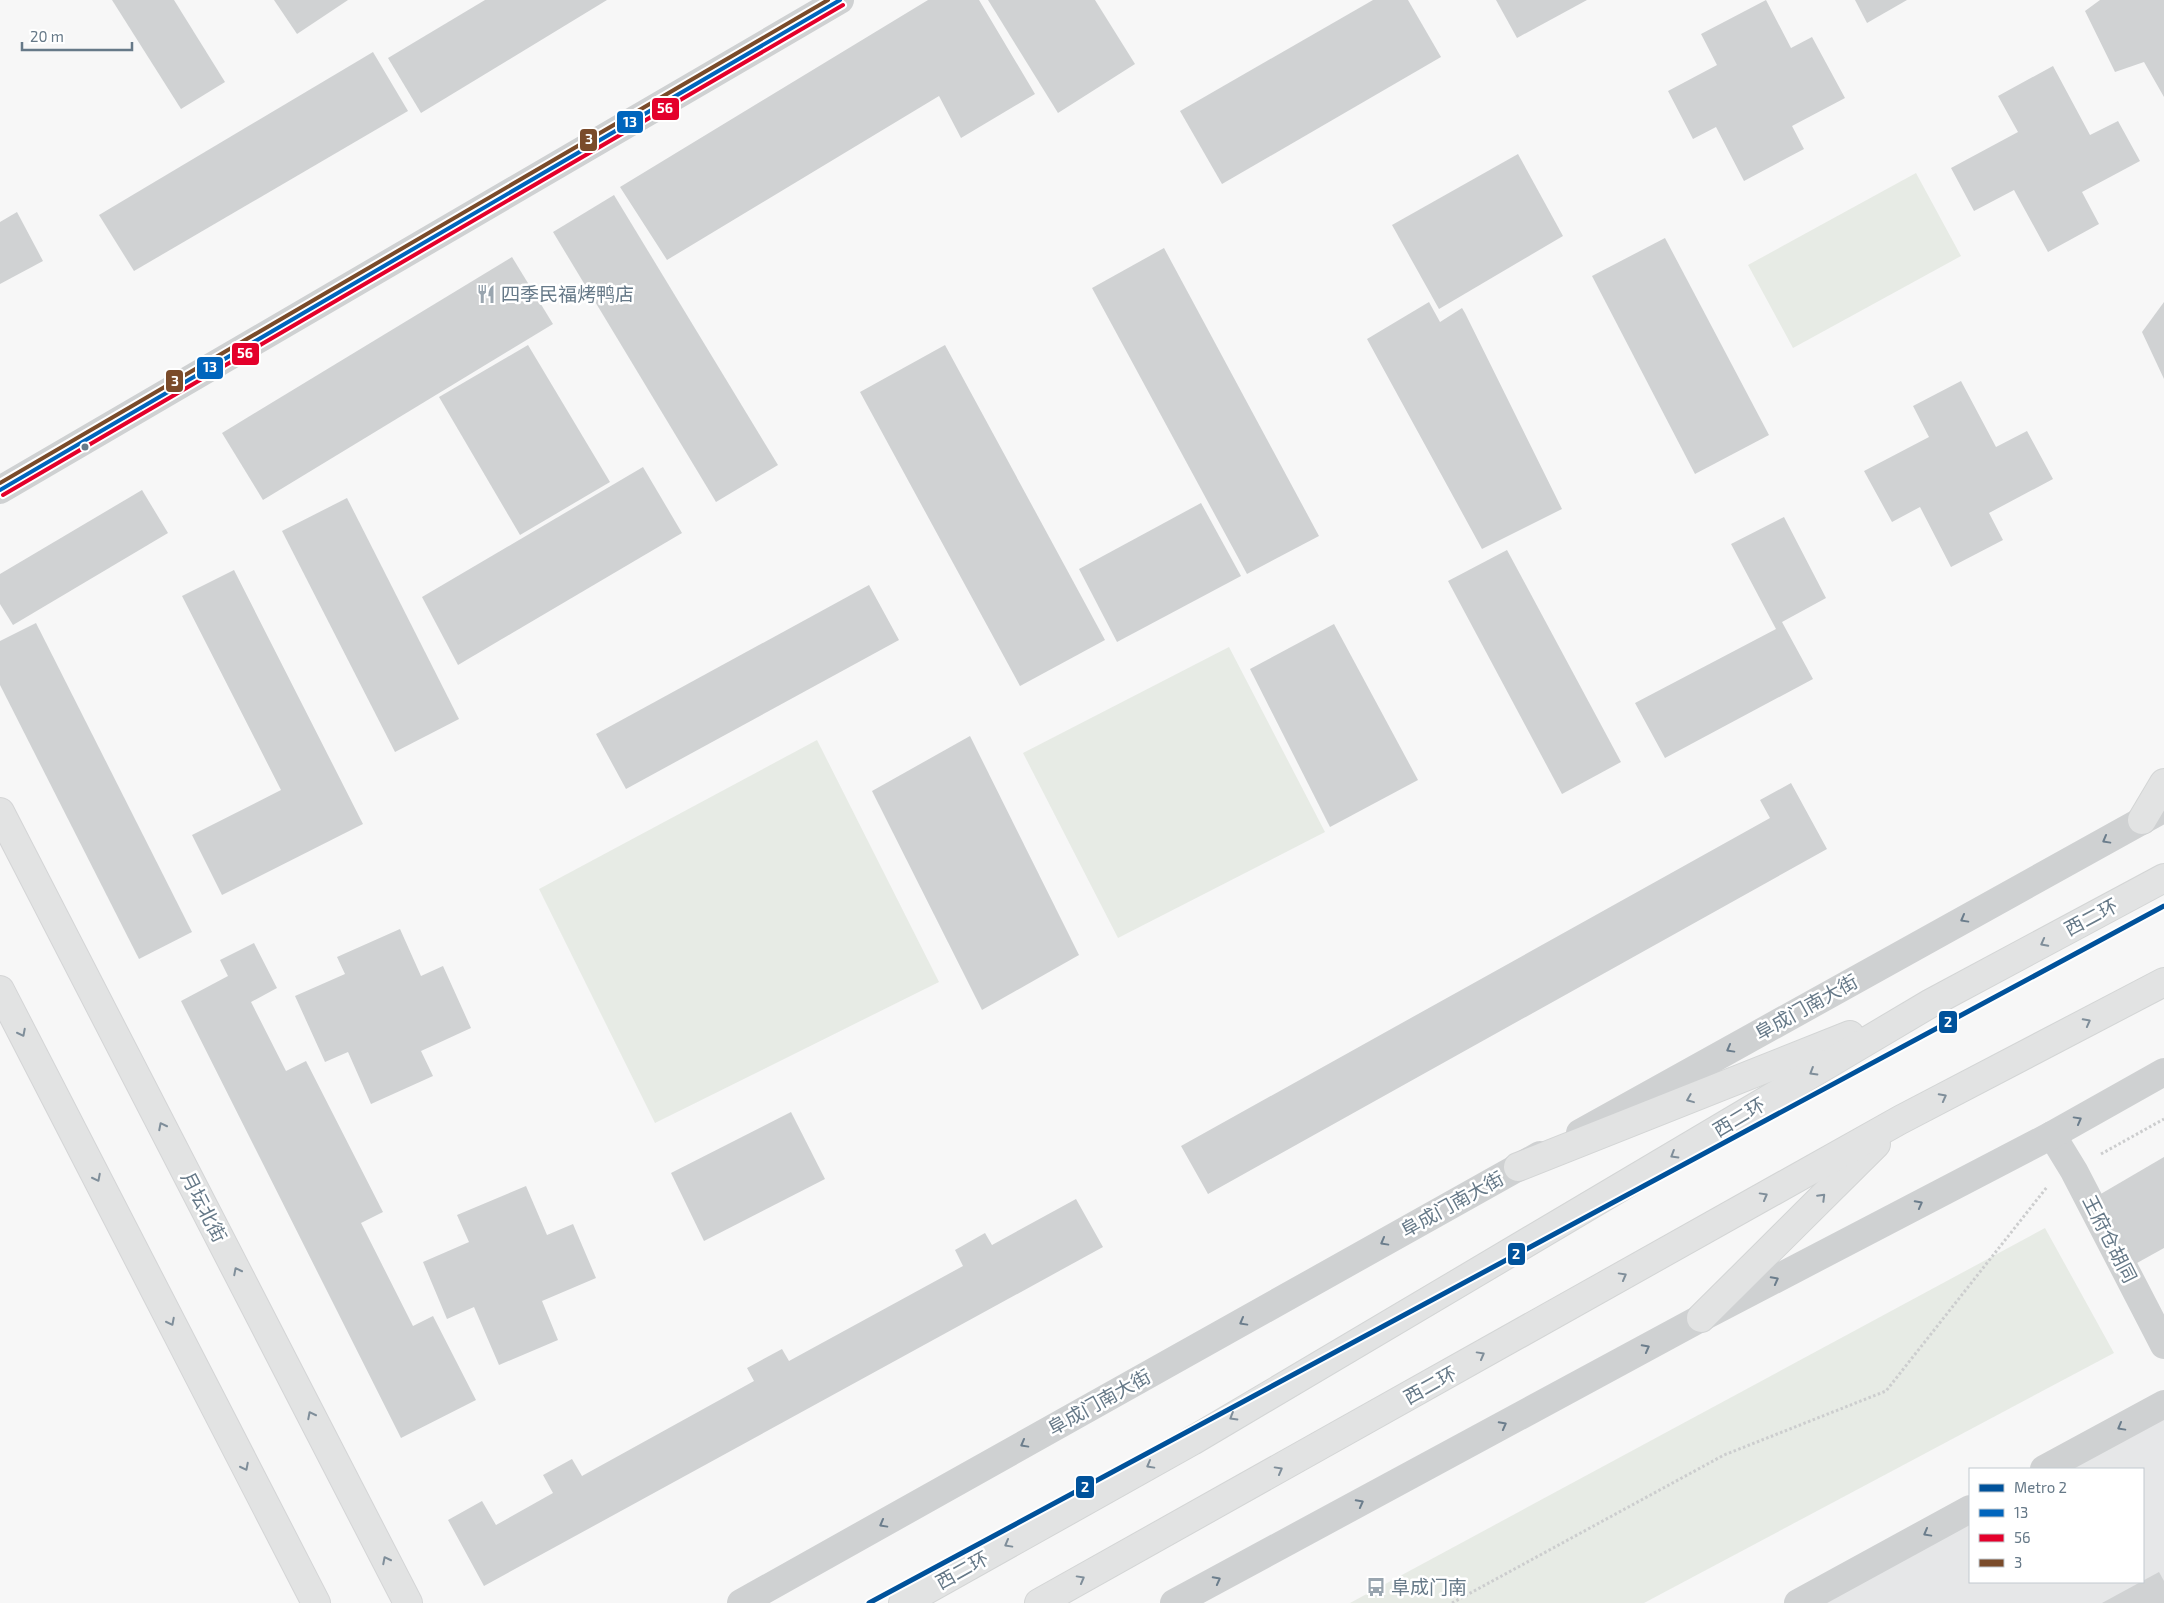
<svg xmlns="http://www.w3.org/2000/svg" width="2164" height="1603" font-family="'Exo 2','Noto Sans SC',sans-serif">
	<rect width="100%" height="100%" fill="#f7f7f7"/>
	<path fill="#e6e7e8" d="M 2164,1404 L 2164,1603 L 1798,1603 L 1970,1509 L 1970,1582 L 2143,1582 L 2143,1469 L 2044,1469 Z"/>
	<g fill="#e7ebe5">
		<path d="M 1916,173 L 1961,256 L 1793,348 L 1748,265 Z"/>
		<path d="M 1229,647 L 1325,832 L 1118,938 L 1023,753 Z"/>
		<path d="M 817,740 L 939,982 L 655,1123 L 539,889 Z"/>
		<path d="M 2045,1228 L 2114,1353 L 1644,1603 L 1350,1603 Z"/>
	</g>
	<g fill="#d0d2d3">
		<path d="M 112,0 L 174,0 L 225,82 L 181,109 Z"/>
		<path d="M 274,0 L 348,0 L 297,34 Z"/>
		<path d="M 485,0 L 607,0 L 421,113 L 388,58 Z"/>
		<path d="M 928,0 L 979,0 L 1035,94 L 961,138 L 939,96 L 667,260 L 620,187 Z"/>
		<path d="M 988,0 L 1095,0 L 1135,64 L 1058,113 Z"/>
		<path d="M 1373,0 L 1408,0 L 1441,57 L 1222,184 L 1180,111 Z"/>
		<path d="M 1496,0 L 1587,0 L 1517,38 Z"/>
		<path d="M 1766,0 L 1791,48 L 1812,37 L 1845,98 L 1792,126 L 1804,149 L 1744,181 L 1716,127 L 1693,139 L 1668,91 L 1717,65 L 1701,34 Z"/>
		<path d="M 1855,0 L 1907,0 L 1867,23 Z"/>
		<path d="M 2100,0 L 2164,0 L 2164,97 L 2144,62 L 2115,72 L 2085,11 Z"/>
		<path d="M 373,52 L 408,111 L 134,271 L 99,215 Z"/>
		<path d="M 2053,66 L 2090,135 L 2118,121 L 2140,161 L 2082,192 L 2099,224 L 2048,252 L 2014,190 L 1974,211 L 1951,168 L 2018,132 L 1998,96 Z"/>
		<path d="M 1518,154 L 1563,236 L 1439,309 L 1392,225 Z"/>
		<path d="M 614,195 L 778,465 L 716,502 L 553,232 Z"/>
		<path d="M 17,212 L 43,261 L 0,284 L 0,222 Z"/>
		<path d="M 1665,238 L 1769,435 L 1695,474 L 1592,276 Z"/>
		<path d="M 1164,248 L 1319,536 L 1247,574 L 1092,288 Z"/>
		<path d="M 512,257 L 553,324 L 263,500 L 222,433 Z"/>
		<path d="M 1429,302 L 1440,322 L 1462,308 L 1465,313 L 1562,509 L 1482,549 L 1367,339 Z"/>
		<path d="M 2164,302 L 2164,379 L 2142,332 Z"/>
		<path d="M 528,345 L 610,482 L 520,535 L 439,397 Z"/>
		<path d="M 945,345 L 1105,640 L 1020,686 L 860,392 Z"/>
		<path d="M 1961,381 L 1996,447 L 2027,431 L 2053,479 L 1989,513 L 2003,540 L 1951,567 L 1920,507 L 1892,522 L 1864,471 L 1929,437 L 1913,406 Z"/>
		<path d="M 643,467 L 682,533 L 458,665 L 422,597 Z"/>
		<path d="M 142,490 L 168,533 L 13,625 L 0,604 L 0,574 Z"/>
		<path d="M 347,498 L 459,719 L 395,752 L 282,531 Z"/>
		<path d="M 1201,503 L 1241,576 L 1117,642 L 1079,569 Z"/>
		<path d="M 1784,517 L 1826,598 L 1782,622 L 1813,679 L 1665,758 L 1635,703 L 1776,629 L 1731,544 Z"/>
		<path d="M 1507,550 L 1621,762 L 1562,794 L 1448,581 Z"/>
		<path d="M 234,570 L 363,824 L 222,895 L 192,835 L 281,790 L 182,596 Z"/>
		<path d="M 869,585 L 899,640 L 626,789 L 596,734 Z"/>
		<path d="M 36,623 L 192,932 L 139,959 L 0,685 L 0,641 Z"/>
		<path d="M 1334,624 L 1418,780 L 1330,827 L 1250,669 Z"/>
		<path d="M 970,736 L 1079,955 L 982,1010 L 872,791 Z"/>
		<path d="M 1791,783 L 1827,849 L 1208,1194 L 1181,1146 L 1770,818 L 1760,800 Z"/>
		<path d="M 400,929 L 421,976 L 443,966 L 471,1028 L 421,1051 L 433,1076 L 371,1104 L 348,1052 L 325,1062 L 295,996 L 345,974 L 337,957 Z"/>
		<path d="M 254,943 L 277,988 L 251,1002 L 286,1071 L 306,1061 L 383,1212 L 361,1223 L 413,1326 L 433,1316 L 476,1400 L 401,1438 L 181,1001 L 228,976 L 220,960 Z"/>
		<path d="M 791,1112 L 825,1179 L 704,1241 L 671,1173 Z"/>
		<path d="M 2164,1157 L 2164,1248 L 2137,1263 L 2099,1195 Z"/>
		<path d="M 526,1186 L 547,1235 L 573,1224 L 596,1278 L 542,1301 L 558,1340 L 499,1365 L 474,1307 L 447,1319 L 423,1262 L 469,1242 L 457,1215 Z"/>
		<path d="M 1076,1199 L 1103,1247 L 484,1586 L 448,1520 L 482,1501 L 496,1525 L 553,1493 L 543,1475 L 572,1459 L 582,1476 L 754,1381 L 747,1368 L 782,1349 L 789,1361 L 963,1266 L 955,1250 L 985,1233 L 992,1245 Z"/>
		<path d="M 2159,1572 L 2164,1581 L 2164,1603 L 2102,1603 Z"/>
	</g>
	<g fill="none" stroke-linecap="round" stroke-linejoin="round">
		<g stroke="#d4d5d6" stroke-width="30">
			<g id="secondary">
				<path d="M 0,812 L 408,1603"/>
				<path d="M 0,990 L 316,1603"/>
			</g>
		</g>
		<g stroke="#d3d5d5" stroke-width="30">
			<g id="trunk">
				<path d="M 2142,820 L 2164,783"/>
				<path d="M 1518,1167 L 1850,1035"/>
				<path d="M 1701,1318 L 1876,1144"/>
				<path d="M 903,1603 L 1192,1441 L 1931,1003 L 2164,878"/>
				<path d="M 1039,1603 L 1900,1120 L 2164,982"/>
			</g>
		</g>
		<g stroke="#cccdce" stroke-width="3" stroke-dasharray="2.5 2.5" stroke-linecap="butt">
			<path d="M 2101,1154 L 2164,1119"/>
			<path d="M 1452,1603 L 1724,1455 L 1886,1391 L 2047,1187"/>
		</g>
		<g stroke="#cfd1d2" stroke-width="28">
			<path d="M 0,490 L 840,0"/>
			<path d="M 1580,1133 L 2163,809"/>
			<path d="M 2052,1135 L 2074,1171 L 2164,1345"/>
			<path d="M 2044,1469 L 2164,1404"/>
			<path d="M 741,1603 L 1540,1155"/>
			<path d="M 1174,1603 L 1701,1318 L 2052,1135 L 2164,1072"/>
			<path d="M 1798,1603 L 1970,1509"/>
		</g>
		<use href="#secondary" stroke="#e2e3e3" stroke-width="28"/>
		<use href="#trunk" stroke="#e2e3e3" stroke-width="28"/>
		<g stroke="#fff" stroke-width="8">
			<path id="bus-1" d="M 0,490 L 840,0"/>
		</g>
		<g stroke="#fff" stroke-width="8">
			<path id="bus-2" d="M 3,495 L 843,5"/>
		</g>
		<g stroke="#fff" stroke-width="8">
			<path id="bus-3" d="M 0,483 L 828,0"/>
		</g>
		<use href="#bus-1" stroke="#0065bd" stroke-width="4"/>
		<use href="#bus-2" stroke="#e4002b" stroke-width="4"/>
		<use href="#bus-3" stroke="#7a4b2a" stroke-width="4"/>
		<g stroke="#fff" stroke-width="9">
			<path id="metro-1" d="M 869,1603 L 2164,906"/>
		</g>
		<use href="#metro-1" stroke="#00529b" stroke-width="5"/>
	</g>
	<defs><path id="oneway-chevron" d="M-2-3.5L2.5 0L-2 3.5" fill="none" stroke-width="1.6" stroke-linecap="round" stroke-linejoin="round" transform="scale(1.25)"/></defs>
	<g stroke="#6b7d8c">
		<use href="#oneway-chevron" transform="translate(2106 840) rotate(151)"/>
		<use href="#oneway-chevron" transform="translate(1964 919) rotate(151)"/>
		<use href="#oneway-chevron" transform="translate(1730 1049) rotate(151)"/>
		<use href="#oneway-chevron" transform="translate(2078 1120) rotate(-29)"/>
		<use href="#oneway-chevron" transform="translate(1919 1204) rotate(-28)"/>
		<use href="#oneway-chevron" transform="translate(1384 1242) rotate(151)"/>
		<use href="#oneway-chevron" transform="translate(1775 1280) rotate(-28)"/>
		<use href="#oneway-chevron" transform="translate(1243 1322) rotate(151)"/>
		<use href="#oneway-chevron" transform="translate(1646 1348) rotate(-28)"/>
		<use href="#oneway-chevron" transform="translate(1503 1425) rotate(-28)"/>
		<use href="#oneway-chevron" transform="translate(2121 1427) rotate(151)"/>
		<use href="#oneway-chevron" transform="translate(1024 1444) rotate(151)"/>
		<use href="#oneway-chevron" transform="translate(1360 1503) rotate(-28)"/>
		<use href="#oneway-chevron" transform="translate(883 1524) rotate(151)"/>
		<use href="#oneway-chevron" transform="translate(1927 1533) rotate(151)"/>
		<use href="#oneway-chevron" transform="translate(1217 1580) rotate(-28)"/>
	</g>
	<g stroke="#7f8e9a">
		<use href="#oneway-chevron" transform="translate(2044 943) rotate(152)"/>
		<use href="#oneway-chevron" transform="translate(2087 1022) rotate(-28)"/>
		<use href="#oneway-chevron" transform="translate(22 1033) rotate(63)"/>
		<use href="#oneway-chevron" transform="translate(1813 1072) rotate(149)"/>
		<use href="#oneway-chevron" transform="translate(1943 1097) rotate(-28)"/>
		<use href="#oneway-chevron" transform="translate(1690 1099) rotate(158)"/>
		<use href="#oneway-chevron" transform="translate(162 1126) rotate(-117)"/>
		<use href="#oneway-chevron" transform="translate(1674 1155) rotate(149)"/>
		<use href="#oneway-chevron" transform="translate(97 1178) rotate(63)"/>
		<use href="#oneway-chevron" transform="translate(1764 1196) rotate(-29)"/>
		<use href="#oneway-chevron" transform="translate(1822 1197) rotate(-45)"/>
		<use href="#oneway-chevron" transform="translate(237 1271) rotate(-117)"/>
		<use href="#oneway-chevron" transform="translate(1623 1276) rotate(-29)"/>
		<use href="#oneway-chevron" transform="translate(171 1322) rotate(63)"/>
		<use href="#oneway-chevron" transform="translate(1481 1355) rotate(-29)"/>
		<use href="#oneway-chevron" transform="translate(311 1415) rotate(-117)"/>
		<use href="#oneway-chevron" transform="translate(1233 1417) rotate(149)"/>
		<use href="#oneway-chevron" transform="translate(1150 1465) rotate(151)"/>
		<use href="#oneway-chevron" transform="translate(245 1467) rotate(63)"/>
		<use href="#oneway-chevron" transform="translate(1279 1470) rotate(-29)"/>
		<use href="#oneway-chevron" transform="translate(1008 1544) rotate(151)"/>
		<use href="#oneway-chevron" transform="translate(386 1560) rotate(-117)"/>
		<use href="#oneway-chevron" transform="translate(1081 1579) rotate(-29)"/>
	</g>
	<defs>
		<g id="restaurant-bare" transform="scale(1.5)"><path d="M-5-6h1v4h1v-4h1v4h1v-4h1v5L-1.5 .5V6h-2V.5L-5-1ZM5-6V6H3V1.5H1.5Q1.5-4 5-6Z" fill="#99a5af" stroke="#fff" stroke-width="2.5" paint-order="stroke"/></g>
		<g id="bus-bare" transform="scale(1.5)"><path d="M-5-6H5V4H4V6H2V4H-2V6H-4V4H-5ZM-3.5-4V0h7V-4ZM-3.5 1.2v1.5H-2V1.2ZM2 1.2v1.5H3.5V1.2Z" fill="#99a5af" stroke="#fff" stroke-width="2.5" paint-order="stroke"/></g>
	</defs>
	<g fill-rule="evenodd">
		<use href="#restaurant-bare" x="486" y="294"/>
		<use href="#bus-bare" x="1376" y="1587"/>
	</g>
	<circle fill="#667988" stroke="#fff" stroke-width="2" cx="85" cy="447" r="4.5"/>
	<g text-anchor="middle" stroke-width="5" stroke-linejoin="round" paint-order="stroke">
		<g font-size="19" fill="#667988" stroke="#fff" text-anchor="start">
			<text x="501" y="301">四季民福烤鸭店</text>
			<text x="1391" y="1594">阜成门南</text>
		</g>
		<g font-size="19" fill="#667988" stroke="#fff">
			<text transform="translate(2091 917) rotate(-28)" y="7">西二环</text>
			<text transform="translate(1806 1007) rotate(-29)" y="7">阜成门南大街</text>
			<text transform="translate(1739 1117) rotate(-31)" y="7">西二环</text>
			<text transform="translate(1452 1204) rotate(-29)" y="7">阜成门南大街</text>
			<text transform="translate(204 1207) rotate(63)" y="7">月坛北街</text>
			<text transform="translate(2110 1239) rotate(63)" y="7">王府仓胡同</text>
			<text transform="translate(1430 1385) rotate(-29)" y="7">西二环</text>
			<text transform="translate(1099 1402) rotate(-29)" y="7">阜成门南大街</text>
			<text transform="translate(962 1570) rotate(-29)" y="7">西二环</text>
		</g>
	</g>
	<g stroke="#fff" stroke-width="2">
		<rect x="651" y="97" width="29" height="24" rx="5" fill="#e4002b"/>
		<rect x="616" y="110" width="28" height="24" rx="5" fill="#0065bd"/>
		<rect x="579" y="128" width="19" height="24" rx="5" fill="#7a4b2a"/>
		<rect x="231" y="342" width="29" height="24" rx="5" fill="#e4002b"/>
		<rect x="196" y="356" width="28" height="24" rx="5" fill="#0065bd"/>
		<rect x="165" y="369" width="19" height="24" rx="5" fill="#7a4b2a"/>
		<rect x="1938" y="1010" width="20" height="24" rx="5" fill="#00529b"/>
		<rect x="1507" y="1242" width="19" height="24" rx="5" fill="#00529b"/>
		<rect x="1075" y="1475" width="20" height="24" rx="5" fill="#00529b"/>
	</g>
	<g font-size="14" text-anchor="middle" font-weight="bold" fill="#fff">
		<text x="665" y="113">56</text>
		<text x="630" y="127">13</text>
		<text x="589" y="144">3</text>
		<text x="245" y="358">56</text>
		<text x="210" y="372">13</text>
		<text x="175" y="386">3</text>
		<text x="1948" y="1027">2</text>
		<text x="1516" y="1259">2</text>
		<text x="1085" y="1492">2</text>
	</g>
	<rect x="1969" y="1468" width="175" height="115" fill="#ffffff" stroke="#c2c9cf"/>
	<rect x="1979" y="1484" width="25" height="8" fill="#00529b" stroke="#c2c9cf"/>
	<text x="2014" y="1493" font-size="15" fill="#667988">Metro 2</text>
	<rect x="1979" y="1509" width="25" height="8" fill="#0065bd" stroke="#c2c9cf"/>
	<text x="2014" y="1518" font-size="15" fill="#667988">13</text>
	<rect x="1979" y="1534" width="25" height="8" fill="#e4002b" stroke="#c2c9cf"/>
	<text x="2014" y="1543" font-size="15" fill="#667988">56</text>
	<rect x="1979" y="1559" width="25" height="8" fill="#7a4b2a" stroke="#c2c9cf"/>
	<text x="2014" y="1568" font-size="15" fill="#667988">3</text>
	<path d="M22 42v8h110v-8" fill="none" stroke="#667988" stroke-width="2.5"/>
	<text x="30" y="42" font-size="15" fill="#667988" stroke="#ffffff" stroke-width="4" paint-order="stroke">20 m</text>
</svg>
